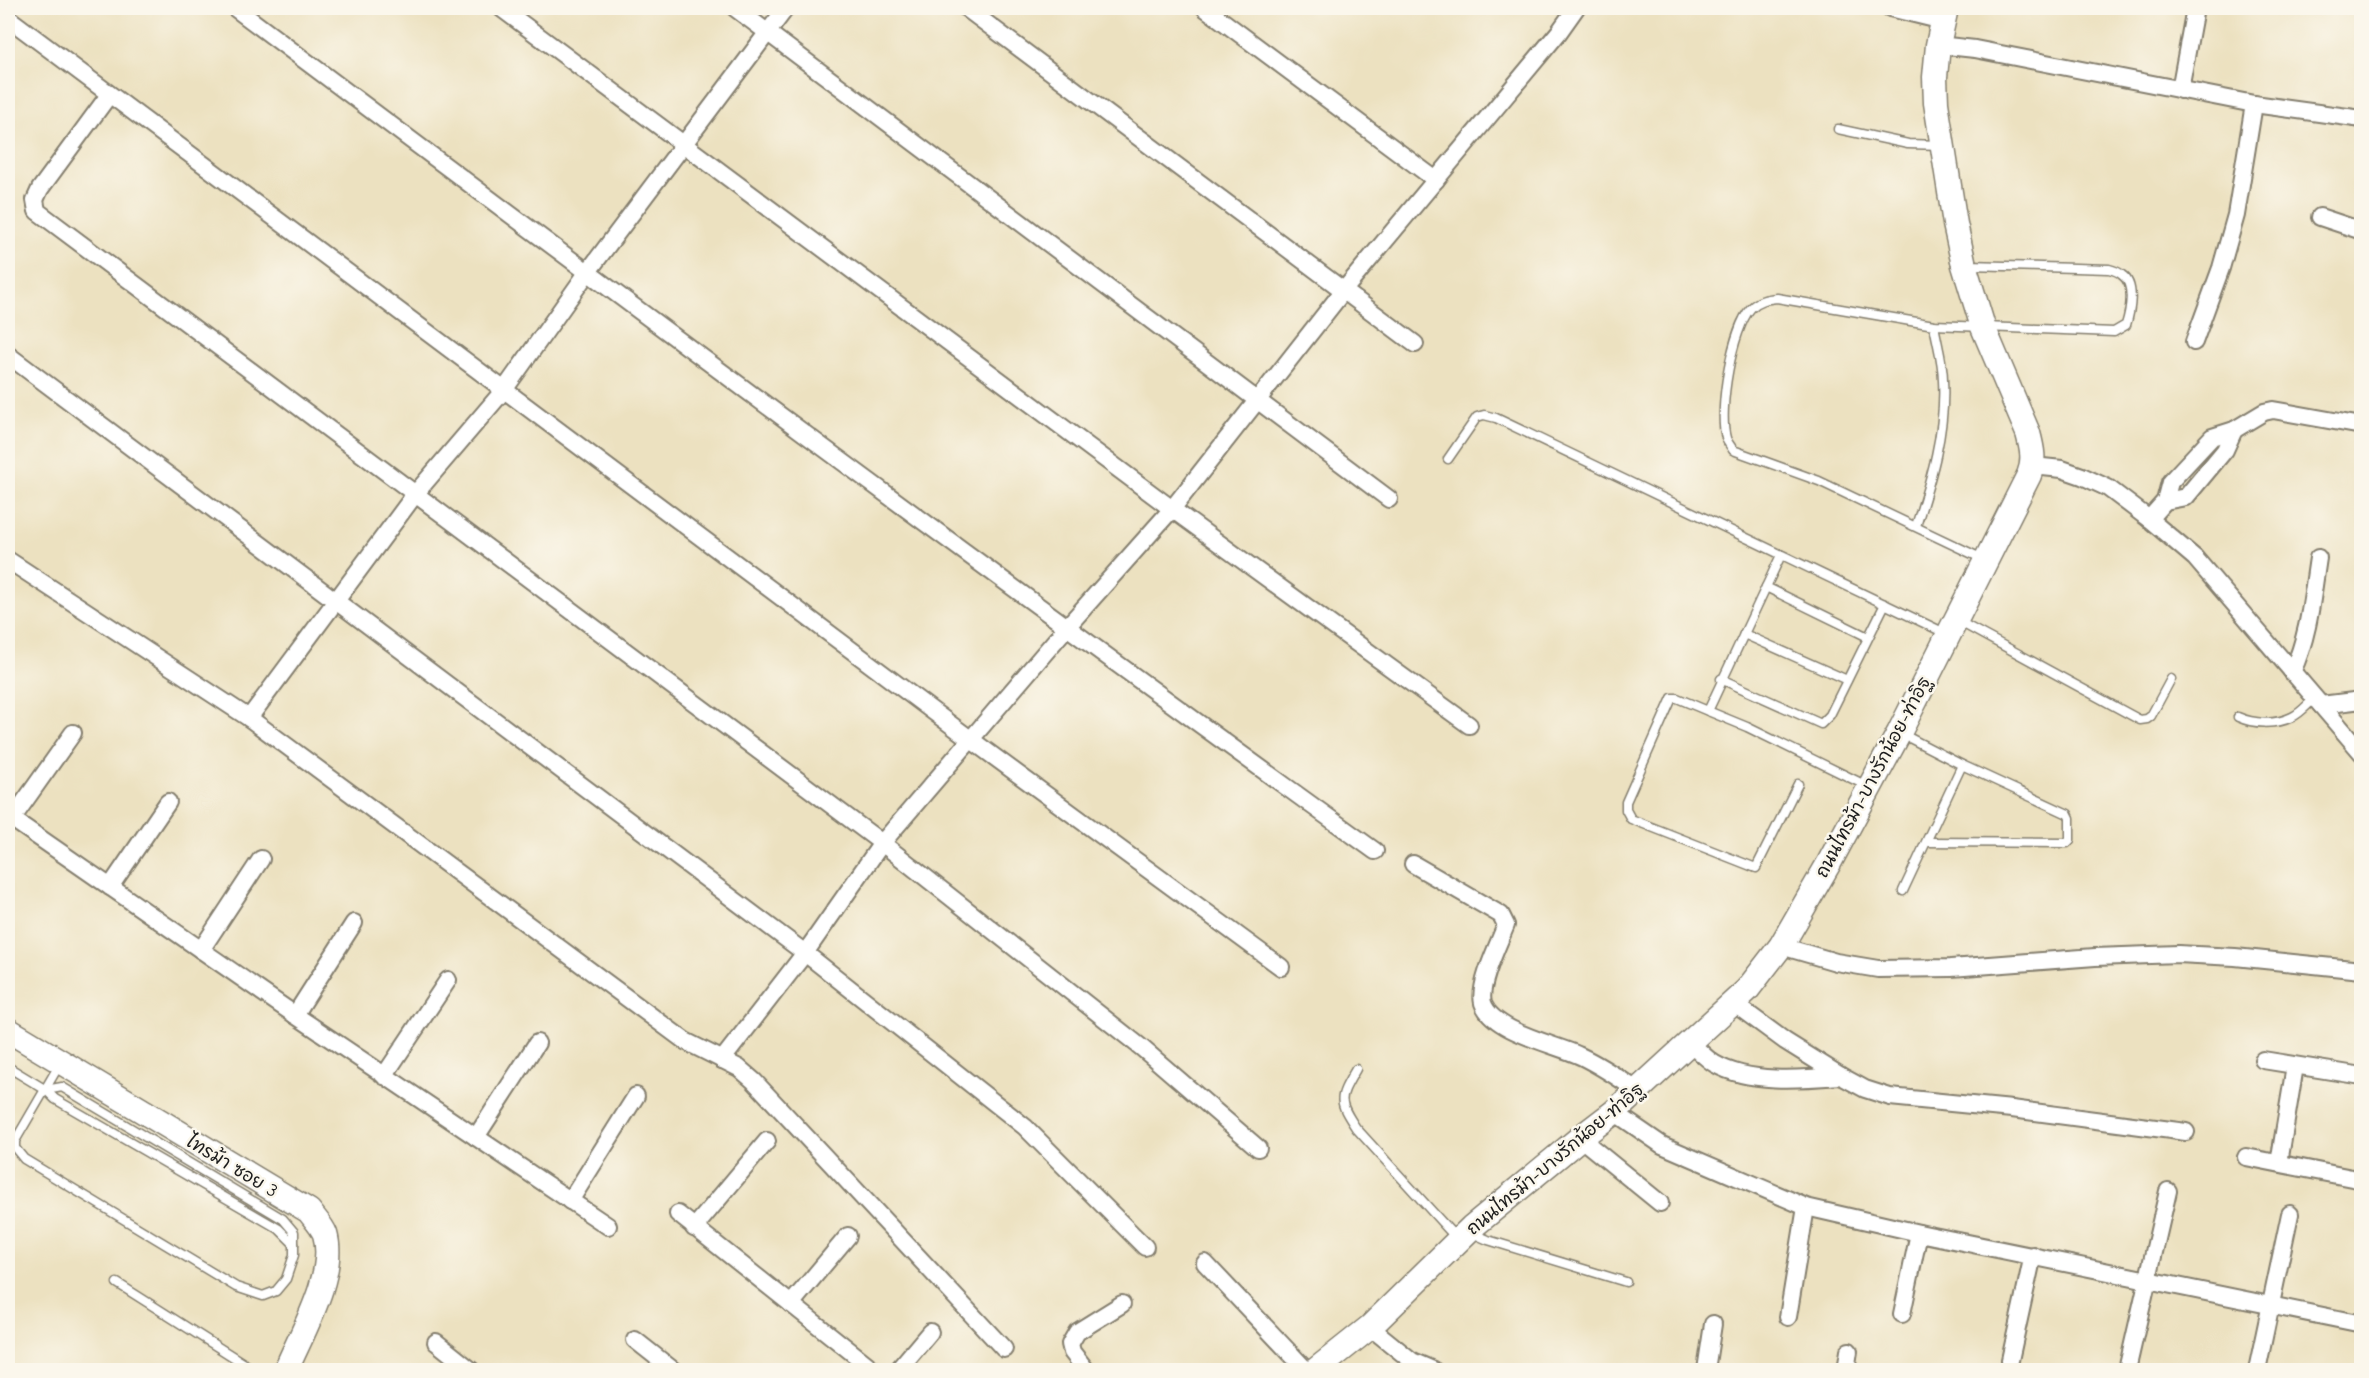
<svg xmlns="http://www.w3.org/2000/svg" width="2369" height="1378" font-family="'Comic Neue','Playpen Sans Thai',sans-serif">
	<rect width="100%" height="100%" fill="#fbf7ec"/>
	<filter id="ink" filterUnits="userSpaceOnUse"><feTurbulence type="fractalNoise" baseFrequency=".0167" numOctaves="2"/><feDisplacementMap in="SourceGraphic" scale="12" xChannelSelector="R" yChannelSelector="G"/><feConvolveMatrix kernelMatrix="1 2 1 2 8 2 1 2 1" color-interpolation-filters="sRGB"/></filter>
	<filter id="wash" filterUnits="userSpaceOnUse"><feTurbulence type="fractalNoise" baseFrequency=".008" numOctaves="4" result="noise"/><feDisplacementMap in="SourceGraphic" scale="24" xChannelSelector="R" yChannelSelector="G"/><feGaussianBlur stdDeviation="1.35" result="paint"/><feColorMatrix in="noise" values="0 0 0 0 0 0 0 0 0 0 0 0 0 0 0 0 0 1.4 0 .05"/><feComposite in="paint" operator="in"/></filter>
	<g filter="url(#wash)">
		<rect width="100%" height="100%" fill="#ece1c0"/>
	</g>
	<g filter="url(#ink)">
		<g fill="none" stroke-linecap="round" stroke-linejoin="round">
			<g stroke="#847e6e" stroke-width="11">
				<g id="lane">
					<path d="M 1838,129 L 1908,144 L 1941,145"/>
					<path d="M 1968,265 L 2109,269 C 2113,270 2119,272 2122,275 C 2136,284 2130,312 2126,325 L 2114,332 L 1934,325 L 1777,298 C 1767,299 1759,300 1751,308 C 1732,328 1718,411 1726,438 C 1727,442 1731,446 1733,450 L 1819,481 L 1985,560"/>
					<path d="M 1448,459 L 1477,417 L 1484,415 L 1496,418 L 1947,634"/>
					<path d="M 1916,526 C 1931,479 1946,431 1943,380 C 1943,362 1937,343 1934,325"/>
					<path d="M 1781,555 L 1708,711 L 1747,727 L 1867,786"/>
					<path d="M 1766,587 L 1868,637"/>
					<path d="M 1958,621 L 2140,720 L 2147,719 L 2151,716 L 2171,679"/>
					<path d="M 1744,634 L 1847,680"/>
					<path d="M 1721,679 L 1821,724 L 1830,715 L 1885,604"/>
					<path d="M 1708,711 L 1677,698 L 1672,698 L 1626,802 L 1626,810 L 1631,819 L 1756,868 L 1798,784"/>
					<path d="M 2238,717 C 2253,724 2276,725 2292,717 C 2300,714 2308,704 2315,698"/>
					<path d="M 1902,734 L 1962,765 L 2068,814 L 2070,818 L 2070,840 L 2067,843 L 1928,842"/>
					<path d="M 1903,891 L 1962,765"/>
					<path d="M 8,1067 L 46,1090 L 55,1099 L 279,1229 L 294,1244"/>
					<path d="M 1356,1069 C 1339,1099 1337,1099 1356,1128 L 1458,1240"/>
					<path d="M 46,1090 L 62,1087 L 283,1219 L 294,1232 L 294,1255 L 286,1279 L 276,1291 L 263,1296 L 236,1287 L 24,1159 L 15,1148 L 15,1141 L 61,1062"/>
					<path d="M 1473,1228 L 1479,1236 L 1488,1240 L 1626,1282"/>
					<path d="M 117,1283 L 254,1370"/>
				</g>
			</g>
			<g stroke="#847e6e" stroke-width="20">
				<g id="street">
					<path d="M 235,8 C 613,292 992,575 1375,851"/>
					<path d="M 501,8 L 1172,509 L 1469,725"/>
					<path d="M 735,8 L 1389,499"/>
					<path d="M 966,8 L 1415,344"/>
					<path d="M 1205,8 L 1436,180"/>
					<path d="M 1890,8 L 1943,21"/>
					<path d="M 8,18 L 970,739 L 1281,967"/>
					<path d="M 1938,45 L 1975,49 L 2254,104 L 2362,119"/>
					<path d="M 2180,90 L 2195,8"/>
					<path d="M 109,95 L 40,189 L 35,200 L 37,211 L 882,843 L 1142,1048 L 1258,1148"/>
					<path d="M 2320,217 L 2362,231"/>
					<path d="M 2194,342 L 2221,268 L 2236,215 L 2254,104"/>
					<path d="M 8,355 L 805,953 L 1025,1127 L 1145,1247"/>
					<path d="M 2033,466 L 2062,469 L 2082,476 L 2108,488 L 2149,519 L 2195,558 L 2362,753"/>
					<path d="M 2165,501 L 2186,497 L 2225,450 L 2234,430"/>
					<path d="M 2149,519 L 2165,501 L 2170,482 L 2212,437 L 2234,430 L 2264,412 L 2273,410 L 2362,426"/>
					<path d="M 8,560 L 249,718 L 685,1041 L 739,1068 L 754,1081 L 1004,1349"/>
					<path d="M 2292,672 C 2309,636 2312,597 2318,558"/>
					<path d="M 2321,705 L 2362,700"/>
					<path d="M 249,718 L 416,493 L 504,390 L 587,273 L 786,8"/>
					<path d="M 8,816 L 295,1015 L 608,1226"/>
					<path d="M 12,819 L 73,733"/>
					<path d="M 1413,864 L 1501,915 L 1506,925 C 1499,943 1478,985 1483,1003 C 1492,1031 1554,1044 1578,1055 C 1599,1064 1618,1078 1637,1090"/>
					<path d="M 110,887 L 168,802"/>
					<path d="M 1781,946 L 1836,962 L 1878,969 L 1951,968 L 2095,957 L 2178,954 L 2235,957 L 2362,970"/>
					<path d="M 201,950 L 261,859"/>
					<path d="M 1732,1002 L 1785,1041 L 1841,1076 L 1865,1089 L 1890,1097 L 2012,1109 L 2186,1132"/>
					<path d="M 295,1015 L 354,923"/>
					<path d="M 1690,1043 C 1698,1049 1706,1059 1715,1064 C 1750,1084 1803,1079 1841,1076"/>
					<path d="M 722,1060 L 805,953 L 882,843 L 1066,628 L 1172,509 L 1344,290 L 1559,32 L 1576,8"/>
					<path d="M 2263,1060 L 2362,1076"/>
					<path d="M 384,1076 L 448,980"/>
					<path d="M 1614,1112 L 1662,1145 L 1806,1207 L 1919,1233 L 2362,1324"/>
					<path d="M 476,1137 L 537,1043"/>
					<path d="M 1580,1138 L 1660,1203"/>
					<path d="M 2246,1157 L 2362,1180"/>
					<path d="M 2279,1163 L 2295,1066"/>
					<path d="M 570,1201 L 636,1096"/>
					<path d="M 678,1214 L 874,1370"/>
					<path d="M 694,1228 L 767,1141"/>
					<path d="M 1205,1263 L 1306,1370"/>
					<path d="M 791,1304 L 848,1236"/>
					<path d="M 1902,1314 L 1919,1233"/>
					<path d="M 1788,1317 L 1806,1207"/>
					<path d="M 1370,1327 L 1412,1361 L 1433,1370"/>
					<path d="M 635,1340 L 673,1370"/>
					<path d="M 436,1342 L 471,1370"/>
					<path d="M 2010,1360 L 2033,1255"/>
					<path d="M 898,1370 L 930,1332"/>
					<path d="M 1086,1370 L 1072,1352 L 1070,1344 L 1077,1332 L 1122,1304"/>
					<path d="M 1706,1370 L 1713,1324"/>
					<path d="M 1846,1370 L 1849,1351"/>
					<path d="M 2127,1370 L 2168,1191"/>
					<path d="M 2257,1370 L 2290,1214"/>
				</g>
			</g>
			<g stroke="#847e6e" stroke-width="27">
				<g id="secondary">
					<path d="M 8,1030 L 309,1211 C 314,1218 322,1226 325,1234 C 337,1274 301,1334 286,1370"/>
					<path d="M 1316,1370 L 1370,1327 L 1472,1227 L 1580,1138 L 1614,1112 L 1747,990 L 1781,946 L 1829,863 L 1899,733 L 2029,475 C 2035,461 2032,448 2028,433 L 1983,327 L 1964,265 L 1955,224 L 1936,103 L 1935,77 L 1938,45 L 1946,8"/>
				</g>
			</g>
			<use href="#lane" stroke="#fff" stroke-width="8"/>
			<use href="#street" stroke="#fff" stroke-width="16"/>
			<use href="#secondary" stroke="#fff" stroke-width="24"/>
		</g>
	</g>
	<g text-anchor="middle" stroke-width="5" stroke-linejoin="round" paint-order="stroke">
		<g font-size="18" fill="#1c1c1c" stroke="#fbf7ec">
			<text transform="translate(1873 777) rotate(-62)" y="6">ถนนไทรม้า-บางรักน้อย-ท่าอิฐ</text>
			<text transform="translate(1555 1159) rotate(-40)" y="6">ถนนไทรม้า-บางรักน้อย-ท่าอิฐ</text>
			<text transform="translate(232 1166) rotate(31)" y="6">ไทรม้า ซอย 3</text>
		</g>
	</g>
	<rect width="2369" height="1378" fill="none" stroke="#fbf7ec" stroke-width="30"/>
</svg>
